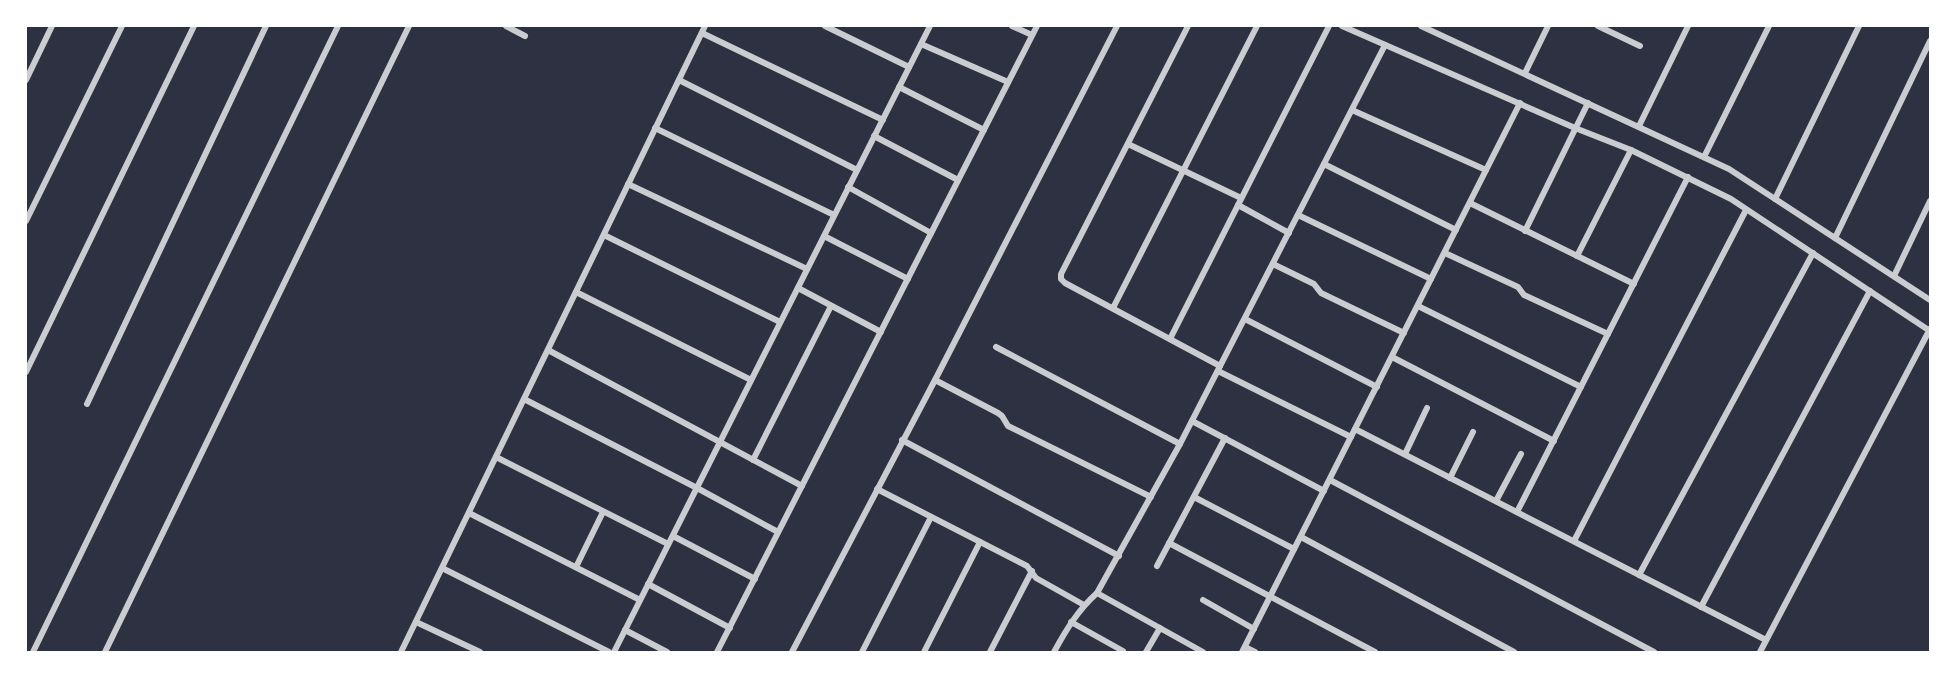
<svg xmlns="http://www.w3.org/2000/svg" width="1956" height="678" font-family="'Asap Condensed',sans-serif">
	<rect width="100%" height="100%" fill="#2d3142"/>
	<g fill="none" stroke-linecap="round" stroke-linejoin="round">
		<g stroke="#caccd0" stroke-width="6">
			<path d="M 506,26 L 525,36"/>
			<path d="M 825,26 L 909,67"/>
			<path d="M 1012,26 L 1032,35"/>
			<path d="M 1188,26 L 1061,274 L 1061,279 L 1065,283 L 1220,366"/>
			<path d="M 1342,26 L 1575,128 L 1631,150 L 1731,199 L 1930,331"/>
			<path d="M 1421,26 L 1729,169 L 1930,300"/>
			<path d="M 1598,26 L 1640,46"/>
			<path d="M 702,33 L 883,120"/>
			<path d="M 921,44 L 1008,82"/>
			<path d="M 1525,73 L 1548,26"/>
			<path d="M 26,80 L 52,26"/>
			<path d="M 679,80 L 857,170"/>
			<path d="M 899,87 L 984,130"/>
			<path d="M 1352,110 L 1486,170"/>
			<path d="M 1639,126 L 1688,26"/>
			<path d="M 655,128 L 834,215"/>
			<path d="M 874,136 L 958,180"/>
			<path d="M 1128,144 L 1241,198"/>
			<path d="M 1704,157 L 1769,26"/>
			<path d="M 1324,164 L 1456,230"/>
			<path d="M 628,184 L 807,269"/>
			<path d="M 848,187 L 931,233"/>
			<path d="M 1775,199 L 1859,26"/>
			<path d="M 1470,203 L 1634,284"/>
			<path d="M 1238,205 L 1289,233"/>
			<path d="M 1298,215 L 1431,279"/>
			<path d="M 26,221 L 122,26"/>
			<path d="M 1525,231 L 1588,103"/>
			<path d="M 604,235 L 780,322"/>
			<path d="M 824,236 L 908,279"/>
			<path d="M 1835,238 L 1930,41"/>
			<path d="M 1445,253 L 1518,287 L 1524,295 L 1608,334"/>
			<path d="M 1577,256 L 1631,150"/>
			<path d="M 1273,264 L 1314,284 L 1321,293 L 1404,333"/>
			<path d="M 1894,276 L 1930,201"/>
			<path d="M 798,288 L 881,332"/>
			<path d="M 576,292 L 751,380"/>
			<path d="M 1418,306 L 1581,387"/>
			<path d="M 1113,308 L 1257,26"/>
			<path d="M 1245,319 L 1377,387"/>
			<path d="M 1170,339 L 1329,26"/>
			<path d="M 996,347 L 1180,444"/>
			<path d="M 548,350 L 802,486"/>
			<path d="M 1392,357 L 1554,441"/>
			<path d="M 1218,371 L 1351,437"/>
			<path d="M 26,372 L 194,26"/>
			<path d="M 935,380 L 998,413 L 1002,416 L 1008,426 L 1151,497"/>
			<path d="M 524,399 L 697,488 L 778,532"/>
			<path d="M 87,404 L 266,26"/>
			<path d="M 1192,421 L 1324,491"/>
			<path d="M 1355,429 L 1766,640"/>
			<path d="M 902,440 L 1119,556"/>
			<path d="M 1405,454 L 1427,408"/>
			<path d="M 496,457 L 668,544"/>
			<path d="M 753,460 L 831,306"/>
			<path d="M 1450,478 L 1473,432"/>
			<path d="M 1330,480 L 1654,652"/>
			<path d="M 877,489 L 1027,566 L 1036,578 L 1084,605"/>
			<path d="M 1194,497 L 1294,549"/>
			<path d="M 1496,501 L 1521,454"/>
			<path d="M 1517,512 L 1688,177"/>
			<path d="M 469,513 L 640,600"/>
			<path d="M 673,536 L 755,579"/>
			<path d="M 1301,537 L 1514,652"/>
			<path d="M 1574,541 L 1746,210"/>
			<path d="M 1169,543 L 1375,652"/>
			<path d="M 1157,566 L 1225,438"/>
			<path d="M 576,567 L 603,512"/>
			<path d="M 442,568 L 609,652"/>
			<path d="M 1639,575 L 1813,253"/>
			<path d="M 648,584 L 730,628"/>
			<path d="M 1097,593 L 1203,652"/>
			<path d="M 1203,600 L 1254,629"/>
			<path d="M 1701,607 L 1870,291"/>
			<path d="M 416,622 L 480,652"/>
			<path d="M 1071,622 L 1123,651"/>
			<path d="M 625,630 L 667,652"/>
			<path d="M 1245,647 L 1255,652"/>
			<path d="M 33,652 L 338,26"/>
			<path d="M 105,652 L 409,26"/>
			<path d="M 401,652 L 705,26"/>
			<path d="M 614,652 L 930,26"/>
			<path d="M 717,652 L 1037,26"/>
			<path d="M 792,652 L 935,380 L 1117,26"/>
			<path d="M 862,652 L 931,517"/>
			<path d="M 924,652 L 980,542"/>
			<path d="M 990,652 L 1032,571"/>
			<path d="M 1054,652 C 1066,630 1078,610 1097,593 L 1180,444 L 1385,45"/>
			<path d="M 1146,652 L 1160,628"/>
			<path d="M 1242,652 L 1520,103"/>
			<path d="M 1760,652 L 1930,329"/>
		</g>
	</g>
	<rect width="1956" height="678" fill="none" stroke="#ffffff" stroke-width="54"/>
</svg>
